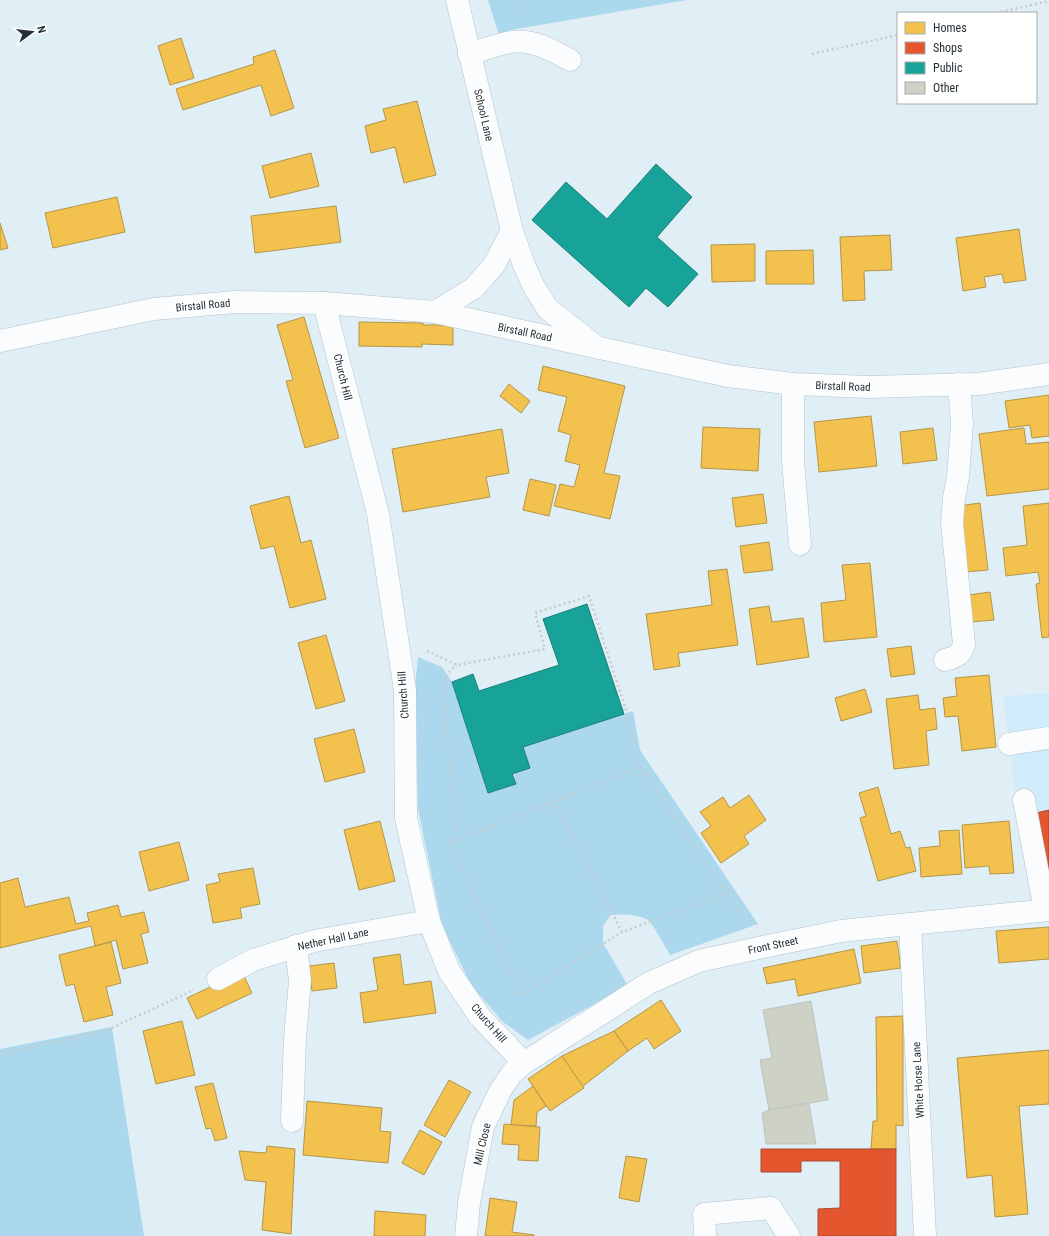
<svg xmlns="http://www.w3.org/2000/svg" width="1049" height="1236" font-family="'Roboto Condensed',sans-serif">
	<rect width="100%" height="100%" fill="#e0eef6"/>
	<path fill="#d0ecfa" d="M 1049,693 L 1049,895 L 1032,898 L 1014,783 L 1003,696 Z"/>
	<g fill="#abd8ed">
		<path d="M 488,0 L 687,0 L 510,30 L 499,35 Z"/>
		<path d="M 418,657 L 442,667 L 452,682 L 488,793 L 516,784 L 512,774 L 530,768 L 523,747 L 633,711 L 640,750 L 758,924 L 670,955 C 666,948 653,924 648,920 C 637,914 623,914 611,915 L 603,926 L 603,943 L 628,986 L 528,1040 L 503,1022 L 471,985 L 442,925 L 418,809 L 415,687 Z"/>
		<path d="M 112,1027 L 144,1236 L 0,1236 L 0,1049 Z"/>
	</g>
	<g fill="#f2c14e" stroke="#b49647">
		<path d="M 181,38 L 194,78 L 170,85 L 158,46 Z"/>
		<path d="M 275,50 L 294,108 L 271,116 L 261,85 L 183,110 L 176,89 L 254,64 L 253,57 Z"/>
		<path d="M 417,101 L 436,175 L 404,183 L 395,147 L 371,153 L 365,126 L 386,120 L 383,109 Z"/>
		<path d="M 311,153 L 319,186 L 270,198 L 262,166 Z"/>
		<path d="M 117,197 L 125,232 L 53,248 L 45,213 Z"/>
		<path d="M 336,206 L 341,242 L 255,253 L 251,216 Z"/>
		<path d="M 0,223 L 8,248 L 0,250 Z"/>
		<path d="M 1019,229 L 1026,280 L 1004,283 L 1002,274 L 984,277 L 986,287 L 963,291 L 956,238 Z"/>
		<path d="M 890,235 L 892,270 L 864,271 L 865,300 L 843,301 L 840,237 Z"/>
		<path d="M 755,244 L 755,281 L 712,282 L 711,245 Z"/>
		<path d="M 813,250 L 814,284 L 766,284 L 766,251 Z"/>
		<path d="M 304,317 L 339,438 L 305,448 L 286,381 L 293,380 L 277,325 Z"/>
		<path d="M 359,322 L 423,323 L 423,325 L 453,325 L 453,345 L 422,344 L 422,347 L 359,346 Z"/>
		<path d="M 543,366 L 625,386 L 604,473 L 620,476 L 610,519 L 554,506 L 560,484 L 574,487 L 580,465 L 565,461 L 571,435 L 558,431 L 567,397 L 538,390 Z"/>
		<path d="M 509,384 L 530,401 L 521,413 L 500,396 Z"/>
		<path d="M 1049,395 L 1049,436 L 1032,438 L 1030,425 L 1009,428 L 1005,401 Z"/>
		<path d="M 871,416 L 877,466 L 819,472 L 814,422 Z"/>
		<path d="M 703,427 L 760,429 L 758,471 L 701,468 Z"/>
		<path d="M 933,428 L 937,460 L 903,464 L 900,432 Z"/>
		<path d="M 1024,428 L 1026,444 L 1049,442 L 1049,489 L 987,496 L 979,434 Z"/>
		<path d="M 502,429 L 509,473 L 486,477 L 490,497 L 403,512 L 392,449 Z"/>
		<path d="M 530,479 L 556,485 L 549,516 L 523,510 Z"/>
		<path d="M 763,494 L 767,523 L 736,527 L 732,498 Z"/>
		<path d="M 289,496 L 301,543 L 311,540 L 326,599 L 290,608 L 274,546 L 261,549 L 250,506 Z"/>
		<path d="M 980,503 L 988,570 L 966,572 L 958,506 Z"/>
		<path d="M 1049,503 L 1049,637 L 1042,638 L 1036,584 L 1040,583 L 1038,572 L 1006,576 L 1003,548 L 1027,545 L 1023,506 Z"/>
		<path d="M 769,542 L 773,570 L 744,573 L 740,546 Z"/>
		<path d="M 870,563 L 877,637 L 824,642 L 821,603 L 846,600 L 842,565 Z"/>
		<path d="M 727,569 L 738,645 L 678,653 L 680,666 L 654,670 L 646,614 L 712,605 L 708,571 Z"/>
		<path d="M 990,592 L 994,620 L 971,622 L 968,595 Z"/>
		<path d="M 769,606 L 772,622 L 803,618 L 809,657 L 757,665 L 749,609 Z"/>
		<path d="M 326,635 L 345,701 L 316,709 L 298,643 Z"/>
		<path d="M 911,646 L 915,674 L 891,677 L 887,649 Z"/>
		<path d="M 989,675 L 996,747 L 962,751 L 958,716 L 945,717 L 943,698 L 957,696 L 955,678 Z"/>
		<path d="M 865,689 L 872,712 L 841,721 L 835,698 Z"/>
		<path d="M 918,695 L 920,710 L 935,708 L 937,729 L 926,731 L 929,765 L 894,769 L 886,699 Z"/>
		<path d="M 354,729 L 365,772 L 325,782 L 314,739 Z"/>
		<path d="M 878,787 L 891,834 L 900,831 L 906,848 L 910,847 L 916,871 L 878,881 L 860,818 L 866,816 L 859,793 Z"/>
		<path d="M 749,795 L 766,820 L 744,836 L 749,844 L 721,863 L 701,833 L 711,826 L 700,812 L 723,797 L 730,808 Z"/>
		<path d="M 380,821 L 395,881 L 359,890 L 344,830 Z"/>
		<path d="M 1009,821 L 1014,873 L 990,874 L 989,866 L 965,868 L 962,825 Z"/>
		<path d="M 959,830 L 962,874 L 921,877 L 919,848 L 940,846 L 939,831 Z"/>
		<path d="M 179,842 L 189,880 L 149,891 L 139,852 Z"/>
		<path d="M 253,868 L 260,904 L 240,908 L 242,918 L 213,923 L 206,885 L 220,882 L 218,874 Z"/>
		<path d="M 18,878 L 25,907 L 69,897 L 76,924 L 89,921 L 87,913 L 118,905 L 121,917 L 144,912 L 149,932 L 141,934 L 148,963 L 123,969 L 116,940 L 95,946 L 91,926 L 0,948 L 0,883 Z"/>
		<path d="M 1049,927 L 1049,959 L 999,963 L 996,931 Z"/>
		<path d="M 897,941 L 901,968 L 864,973 L 861,946 Z"/>
		<path d="M 111,942 L 121,983 L 106,987 L 113,1015 L 84,1022 L 74,984 L 66,986 L 59,955 Z"/>
		<path d="M 854,949 L 861,983 L 798,996 L 795,979 L 767,984 L 763,968 Z"/>
		<path d="M 400,954 L 404,985 L 431,981 L 436,1013 L 364,1023 L 360,993 L 378,990 L 373,958 Z"/>
		<path d="M 334,963 L 337,988 L 312,991 L 309,966 Z"/>
		<path d="M 242,972 L 252,993 L 197,1019 L 187,998 Z"/>
		<path d="M 661,1000 L 681,1031 L 654,1049 L 647,1038 L 628,1051 L 614,1031 Z"/>
		<path d="M 903,1016 L 903,1126 L 896,1125 L 896,1149 L 871,1149 L 873,1121 L 877,1121 L 876,1017 Z"/>
		<path d="M 182,1021 L 195,1075 L 156,1084 L 143,1031 Z"/>
		<path d="M 614,1031 L 628,1051 L 582,1087 L 562,1056 Z"/>
		<path d="M 1049,1050 L 1049,1104 L 1019,1106 L 1028,1214 L 995,1217 L 992,1175 L 967,1178 L 957,1058 Z"/>
		<path d="M 562,1056 L 584,1088 L 550,1111 L 528,1079 Z"/>
		<path d="M 449,1080 L 471,1092 L 445,1137 L 424,1125 Z"/>
		<path d="M 213,1083 L 227,1138 L 215,1141 L 211,1128 L 206,1129 L 195,1087 Z"/>
		<path d="M 533,1086 L 546,1106 L 537,1112 L 536,1126 L 511,1125 L 514,1100 Z"/>
		<path d="M 307,1101 L 382,1108 L 380,1131 L 391,1132 L 388,1163 L 303,1155 Z"/>
		<path d="M 504,1124 L 540,1127 L 538,1161 L 518,1160 L 519,1145 L 502,1144 Z"/>
		<path d="M 420,1130 L 442,1142 L 424,1175 L 402,1163 Z"/>
		<path d="M 267,1146 L 295,1149 L 291,1234 L 262,1230 L 266,1182 L 245,1180 L 239,1151 L 266,1153 Z"/>
		<path d="M 626,1156 L 647,1159 L 639,1202 L 619,1198 Z"/>
		<path d="M 490,1198 L 517,1202 L 512,1232 L 534,1235 L 534,1236 L 485,1236 Z"/>
		<path d="M 375,1211 L 426,1215 L 425,1236 L 374,1236 Z"/>
	</g>
	<g fill="#e4572e" stroke="#aa4b30">
		<path d="M 1049,810 L 1049,876 L 1036,813 Z"/>
		<path d="M 761,1149 L 896,1149 L 896,1236 L 818,1236 L 818,1209 L 840,1208 L 840,1161 L 801,1161 L 801,1172 L 761,1172 Z"/>
	</g>
	<g fill="#17a398" stroke="#1b807b">
		<path d="M 656,164 L 692,197 L 657,237 L 698,274 L 668,307 L 646,288 L 629,307 L 532,220 L 566,182 L 607,219 Z"/>
		<path d="M 587,604 L 624,714 L 523,747 L 530,768 L 512,774 L 516,784 L 488,793 L 452,682 L 473,674 L 479,691 L 559,665 L 543,619 Z"/>
	</g>
	<g fill="#ced1c6" stroke="#bdc3c1">
		<path d="M 811,1001 L 828,1100 L 769,1110 L 760,1060 L 772,1058 L 763,1010 Z"/>
		<path d="M 809,1103 L 816,1144 L 766,1144 L 762,1113 L 769,1110 Z"/>
	</g>
	<g fill="none" stroke-linecap="round" stroke-linejoin="round">
		<g stroke="#b6c3c9" stroke-width="23">
			<g id="minor">
				<path d="M 457,0 L 512,231 L 524,265 L 534,287 L 548,309 L 593,344"/>
				<path d="M 469,54 C 483,50 498,44 511,42 C 533,39 552,50 570,60"/>
				<path d="M 324,303 L 378,514 L 405,690 L 406,818 L 429,921 L 449,971 L 480,1017 L 524,1063"/>
				<path d="M 435,312 L 474,288 L 494,265 L 512,231"/>
				<path d="M 0,341 L 154,309 L 235,302 L 324,303 L 435,312 L 728,376 L 793,384 L 868,387 L 978,384 L 1049,374"/>
				<path d="M 793,384 L 793,461 L 800,544"/>
				<path d="M 945,660 C 956,657 961,655 964,644 L 952,523 L 954,498 L 958,476 L 962,424 L 959,384"/>
				<path d="M 1009,744 L 1049,738"/>
				<path d="M 1024,800 L 1045,910"/>
				<path d="M 910,924 L 925,1236"/>
				<path d="M 218,979 L 253,960 L 314,941 L 429,921"/>
				<path d="M 292,1121 L 295,1038 L 300,981 L 296,946"/>
				<path d="M 466,1236 L 469,1203 L 483,1127 L 500,1091 L 512,1073 L 524,1063 L 649,983 L 699,961 L 763,947 L 841,931 L 1049,910"/>
				<path d="M 705,1236 L 704,1214 L 771,1208 L 789,1236"/>
			</g>
		</g>
		<g stroke="#c6cccf" stroke-width="2.5" stroke-dasharray="2 3" stroke-linecap="butt">
			<path d="M 521,0 L 525,15"/>
			<path d="M 996,13 L 1049,1"/>
			<path d="M 812,54 L 898,35"/>
			<path d="M 427,651 L 457,665 L 545,649 L 535,613 L 589,596 L 629,719 L 635,760 L 747,923"/>
			<path d="M 640,767 L 450,843 L 521,995 L 622,932 L 727,893"/>
			<path d="M 554,802 L 622,932"/>
			<path d="M 456,841 L 444,697 C 444,681 444,675 457,665"/>
			<path d="M 0,1054 L 105,1031 L 194,990"/>
		</g>
		<use href="#minor" stroke="#fafcfe" stroke-width="22"/>
	</g>
	<g text-anchor="middle" stroke-width="4" stroke-linejoin="round" paint-order="stroke">
		<g font-size="11" fill="#243036" stroke="#fff">
			<text transform="translate(484 115) rotate(77)" y="4">School Lane</text>
			<text transform="translate(203 305) rotate(-5)" y="4">Birstall Road</text>
			<text transform="translate(525 332) rotate(12)" y="4">Birstall Road</text>
			<text transform="translate(343 377) rotate(76)" y="4">Church Hill</text>
			<text transform="translate(843 386) rotate(2)" y="4">Birstall Road</text>
			<text transform="translate(403 695) rotate(-94)" y="4">Church Hill</text>
			<text transform="translate(333 939) rotate(-12)" y="4">Nether Hall Lane</text>
			<text transform="translate(773 945) rotate(-12)" y="4">Front Street</text>
			<text transform="translate(489 1023) rotate(49)" y="4">Church Hill</text>
			<text transform="translate(918 1080) rotate(-93)" y="4">White Horse Lane</text>
			<text transform="translate(482 1144) rotate(-77)" y="4">Mill Close</text>
		</g>
	</g>
	<rect x="897" y="12" width="140" height="92" fill="#ffffff" stroke="#a7acaf"/>
	<rect x="905" y="22" width="20" height="12" fill="#f2c14e" stroke="#a7acaf"/>
	<text x="933" y="32" font-size="12" fill="#243036">Homes</text>
	<rect x="905" y="42" width="20" height="12" fill="#e4572e" stroke="#a7acaf"/>
	<text x="933" y="52" font-size="12" fill="#243036">Shops</text>
	<rect x="905" y="62" width="20" height="12" fill="#17a398" stroke="#a7acaf"/>
	<text x="933" y="72" font-size="12" fill="#243036">Public</text>
	<rect x="905" y="82" width="20" height="12" fill="#ced1c6" stroke="#a7acaf"/>
	<text x="933" y="92" font-size="12" fill="#243036">Other</text>
	<g transform="translate(32 32) rotate(75)" stroke="#ffffff" stroke-width="3" paint-order="stroke">
	<path d="M0-3L7 15L0 10L-7 15Z" fill="#243036"/>
	<text y="-6" font-size="11" font-weight="bold" text-anchor="middle" fill="#243036">N</text>
	</g>
</svg>
